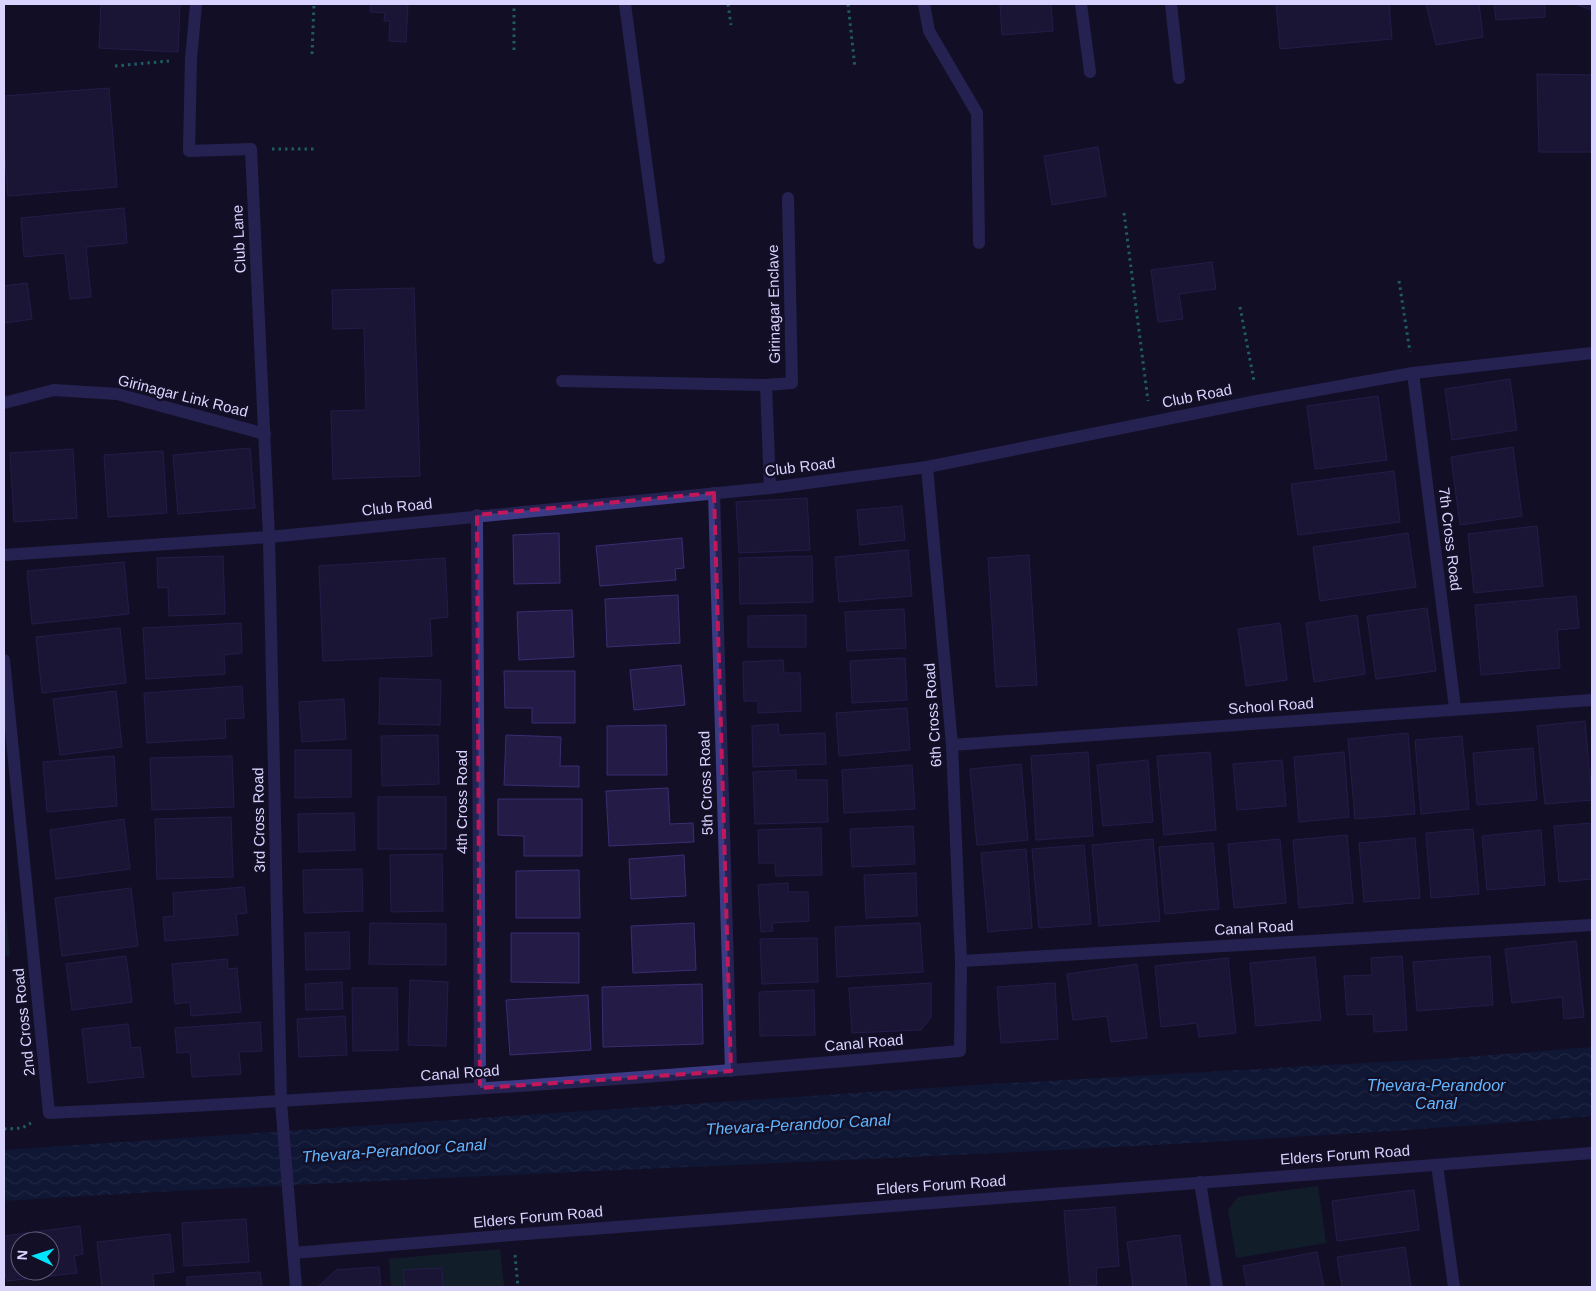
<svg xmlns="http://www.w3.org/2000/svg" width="1596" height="1291" font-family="Helvetica,sans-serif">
	<defs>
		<pattern id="water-waves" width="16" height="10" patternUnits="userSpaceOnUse" patternTransform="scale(1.25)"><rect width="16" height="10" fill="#0c2248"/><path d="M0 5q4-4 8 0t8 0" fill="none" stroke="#2f4163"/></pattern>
	</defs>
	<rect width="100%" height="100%" fill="#130f26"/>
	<g fill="#12302f">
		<path d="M 4,895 L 10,955 L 4,956 Z"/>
		<path d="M 1318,1186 L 1326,1243 L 1236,1258 L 1228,1210 L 1238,1197 Z"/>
		<path d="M 500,1249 L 504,1287 L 391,1287 L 389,1259 Z"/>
	</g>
	<path fill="url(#water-waves)" d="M 1592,1047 L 1592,1116 C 1064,1159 533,1168 4,1201 L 4,1150 L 958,1086 L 1453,1058 Z"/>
	<g fill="#241b47" stroke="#3b2d73" fill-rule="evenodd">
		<path d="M 101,4 L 180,4 L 178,52 L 99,48 Z"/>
		<path d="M 371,4 L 408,4 L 406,42 L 389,41 L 390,21 L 384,21 L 385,13 L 370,12 Z"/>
		<path d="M 1000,4 L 1051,4 L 1053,31 L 1002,35 Z"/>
		<path d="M 1276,4 L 1389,4 L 1392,39 L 1280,49 Z"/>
		<path d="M 1426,4 L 1479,4 L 1483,37 L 1436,45 Z"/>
		<path d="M 1494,4 L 1545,4 L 1545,17 L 1496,20 Z"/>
		<path d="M 1575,4 L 1592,4 L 1592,10 Z"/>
		<path d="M 1537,74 L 1592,75 L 1592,152 L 1539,152 Z"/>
		<path d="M 109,88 L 117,187 L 8,196 L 4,147 L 4,96 Z"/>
		<path d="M 1098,147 L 1106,196 L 1052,205 L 1044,156 Z"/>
		<path d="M 124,208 L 127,243 L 86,247 L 91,297 L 70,299 L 65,253 L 24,257 L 21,218 Z"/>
		<path d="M 1212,262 L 1216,289 L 1179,294 L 1183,319 L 1158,322 L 1151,270 Z"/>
		<path d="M 27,283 L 32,319 L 4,323 L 4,286 Z"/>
		<path d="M 414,288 L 420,476 L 333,479 L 331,411 L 366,410 L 364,328 L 333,329 L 332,290 Z"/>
		<path d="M 1510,379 L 1517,430 L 1452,440 L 1445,389 Z"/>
		<path d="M 1378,396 L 1387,460 L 1315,469 L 1307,406 Z"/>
		<path d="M 1513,447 L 1522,516 L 1460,525 L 1451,457 Z"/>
		<path d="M 250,448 L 255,508 L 178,514 L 173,455 Z"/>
		<path d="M 73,449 L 77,518 L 14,522 L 10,453 Z"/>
		<path d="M 163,451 L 167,513 L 108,517 L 104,455 Z"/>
		<path d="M 1394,471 L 1400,522 L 1298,535 L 1291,484 Z"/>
		<path d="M 807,498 L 810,550 L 739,553 L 736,502 Z"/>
		<path d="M 902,506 L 905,540 L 860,545 L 857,510 Z"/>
		<path d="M 1537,526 L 1543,586 L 1474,593 L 1468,534 Z"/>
		<path d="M 559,533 L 560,583 L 514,584 L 513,535 Z"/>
		<path d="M 1408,533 L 1416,587 L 1320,601 L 1313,547 Z"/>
		<path d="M 682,538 L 684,568 L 675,569 L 676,580 L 600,586 L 596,546 Z"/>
		<path d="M 908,550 L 912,596 L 839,602 L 835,557 Z"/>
		<path d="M 1029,555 L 1037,685 L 996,687 L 988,558 Z"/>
		<path d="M 223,556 L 225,614 L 169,616 L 168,587 L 158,588 L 157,558 Z"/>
		<path d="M 812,556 L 813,602 L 740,604 L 739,558 Z"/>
		<path d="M 445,558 L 448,617 L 430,619 L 432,656 L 323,661 L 319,566 Z"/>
		<path d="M 124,562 L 129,614 L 32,624 L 27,571 Z"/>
		<path d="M 678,595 L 680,643 L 607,647 L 605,599 Z"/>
		<path d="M 1576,596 L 1579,628 L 1557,630 L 1560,668 L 1481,675 L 1475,605 Z"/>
		<path d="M 1427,608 L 1436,671 L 1376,679 L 1367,616 Z"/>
		<path d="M 904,609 L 906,648 L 847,651 L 845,612 Z"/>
		<path d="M 572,610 L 574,657 L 519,660 L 517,612 Z"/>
		<path d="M 806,615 L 806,647 L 748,647 L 748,616 Z"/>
		<path d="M 1357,615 L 1365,674 L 1314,682 L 1306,623 Z"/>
		<path d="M 241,623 L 242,653 L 224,655 L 225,674 L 146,679 L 143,628 Z"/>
		<path d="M 1280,623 L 1287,680 L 1246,686 L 1238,629 Z"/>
		<path d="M 120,628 L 126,683 L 42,693 L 36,637 Z"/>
		<path d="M 905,658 L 907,700 L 852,703 L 850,661 Z"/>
		<path d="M 783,660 L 784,673 L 800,673 L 801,711 L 758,713 L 758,701 L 744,701 L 743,662 Z"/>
		<path d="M 681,665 L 685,705 L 634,710 L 630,670 Z"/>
		<path d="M 504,671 L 575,671 L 575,723 L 532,723 L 532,708 L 505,708 Z"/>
		<path d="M 380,678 L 441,680 L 440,725 L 379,724 Z"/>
		<path d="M 242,686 L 244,718 L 225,719 L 226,738 L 147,743 L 144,693 Z"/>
		<path d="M 116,691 L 122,747 L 60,755 L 53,699 Z"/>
		<path d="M 344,699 L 346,739 L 302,742 L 299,702 Z"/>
		<path d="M 907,708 L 910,750 L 839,756 L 836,713 Z"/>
		<path d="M 1585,721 L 1592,800 L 1545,804 L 1537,726 Z"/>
		<path d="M 778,724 L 779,735 L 825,733 L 826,764 L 753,767 L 752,726 Z"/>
		<path d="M 666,725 L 667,775 L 607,775 L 607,726 Z"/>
		<path d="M 1408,733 L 1415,814 L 1355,819 L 1348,739 Z"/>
		<path d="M 438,735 L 439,784 L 382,786 L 381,736 Z"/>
		<path d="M 506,735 L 561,737 L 560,766 L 579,766 L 579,787 L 504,785 Z"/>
		<path d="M 1462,736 L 1469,809 L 1421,814 L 1415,740 Z"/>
		<path d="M 1533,748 L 1537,800 L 1477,805 L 1473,753 Z"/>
		<path d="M 295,750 L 351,750 L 351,797 L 295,798 Z"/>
		<path d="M 1088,752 L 1093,836 L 1036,840 L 1031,756 Z"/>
		<path d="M 1210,752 L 1216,830 L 1164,835 L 1157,756 Z"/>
		<path d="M 1344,752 L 1349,817 L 1299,822 L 1294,757 Z"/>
		<path d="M 114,756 L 117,806 L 47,812 L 43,762 Z"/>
		<path d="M 232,756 L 234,807 L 152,810 L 150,758 Z"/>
		<path d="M 1148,760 L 1153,822 L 1103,826 L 1097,765 Z"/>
		<path d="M 1282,760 L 1286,806 L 1237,810 L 1233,764 Z"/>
		<path d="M 1021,764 L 1028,840 L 977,845 L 970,769 Z"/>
		<path d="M 912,765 L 915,809 L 844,813 L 842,770 Z"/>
		<path d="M 796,770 L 796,780 L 827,780 L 828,822 L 755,824 L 753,772 Z"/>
		<path d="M 668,788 L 670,824 L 693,823 L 694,842 L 609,846 L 606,791 Z"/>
		<rect x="378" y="797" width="68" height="52"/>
		<path d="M 498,799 L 582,799 L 582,856 L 524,856 L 524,836 L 498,835 Z"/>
		<path d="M 354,813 L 355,850 L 299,852 L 298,814 Z"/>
		<path d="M 231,817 L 233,877 L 157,879 L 155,819 Z"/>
		<path d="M 124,819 L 130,869 L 56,879 L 50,830 Z"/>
		<path d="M 1592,823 L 1592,879 L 1559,882 L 1554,826 Z"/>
		<path d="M 913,826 L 915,864 L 852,867 L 850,829 Z"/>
		<path d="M 821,828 L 822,875 L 776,876 L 775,863 L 759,863 L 758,830 Z"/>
		<path d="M 1473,829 L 1479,894 L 1431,898 L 1426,833 Z"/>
		<path d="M 1541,830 L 1545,885 L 1487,890 L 1482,836 Z"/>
		<path d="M 1347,835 L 1353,903 L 1299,908 L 1293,840 Z"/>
		<path d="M 1415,838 L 1420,898 L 1364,902 L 1359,843 Z"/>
		<path d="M 1153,839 L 1160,921 L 1099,926 L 1092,845 Z"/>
		<path d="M 1280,839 L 1286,903 L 1234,908 L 1228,844 Z"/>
		<path d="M 1213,843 L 1219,909 L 1165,914 L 1159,847 Z"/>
		<path d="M 1084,845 L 1091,924 L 1039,928 L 1032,849 Z"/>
		<path d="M 1026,849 L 1032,928 L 988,932 L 981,853 Z"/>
		<path d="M 442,854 L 443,911 L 391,912 L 390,855 Z"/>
		<path d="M 684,855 L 686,896 L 631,899 L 629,859 Z"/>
		<path d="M 362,869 L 363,911 L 304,913 L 303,870 Z"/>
		<path d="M 579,870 L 580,918 L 516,918 L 516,871 Z"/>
		<path d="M 916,873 L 917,916 L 866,918 L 864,875 Z"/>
		<path d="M 788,883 L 788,892 L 808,892 L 809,921 L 772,923 L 773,931 L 761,932 L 758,885 Z"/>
		<path d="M 244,887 L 247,913 L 236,914 L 238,935 L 165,941 L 163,917 L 174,916 L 173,893 Z"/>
		<path d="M 131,888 L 138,946 L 62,956 L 55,898 Z"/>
		<path d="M 370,923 L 446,924 L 446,965 L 369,964 Z"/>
		<path d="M 694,923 L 696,970 L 633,973 L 631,926 Z"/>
		<path d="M 920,923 L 923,972 L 837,977 L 835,927 Z"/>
		<path d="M 349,932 L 350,969 L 306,970 L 305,933 Z"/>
		<path d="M 511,933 L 579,933 L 579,983 L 511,982 Z"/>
		<path d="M 817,938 L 818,982 L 762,984 L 760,939 Z"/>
		<path d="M 1576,941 L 1584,1017 L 1564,1019 L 1562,997 L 1512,1003 L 1505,949 Z"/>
		<path d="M 126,956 L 132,1002 L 72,1010 L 66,964 Z"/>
		<path d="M 1402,956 L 1407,1030 L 1374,1032 L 1373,1014 L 1347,1015 L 1344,976 L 1372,975 L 1371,958 Z"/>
		<path d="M 1490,956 L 1493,1005 L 1417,1011 L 1413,962 Z"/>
		<path d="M 1315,957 L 1321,1020 L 1256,1026 L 1250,963 Z"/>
		<path d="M 1228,958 L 1236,1033 L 1199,1037 L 1197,1023 L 1161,1027 L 1155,966 Z"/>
		<path d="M 227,959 L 228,969 L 237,968 L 241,1012 L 191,1016 L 190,1002 L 175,1004 L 172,964 Z"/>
		<path d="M 1137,964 L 1147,1038 L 1111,1042 L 1107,1016 L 1073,1020 L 1067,974 Z"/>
		<path d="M 410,980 L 448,982 L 446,1046 L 408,1045 Z"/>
		<path d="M 342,982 L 343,1009 L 306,1010 L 305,984 Z"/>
		<path d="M 931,983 L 931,1017 L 921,1030 L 852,1033 L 849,988 Z"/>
		<path d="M 1055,983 L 1058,1039 L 1001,1043 L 997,987 Z"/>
		<path d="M 702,984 L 703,1044 L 603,1047 L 602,987 Z"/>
		<path d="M 352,988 L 397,988 L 398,1050 L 353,1051 Z"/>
		<path d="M 814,990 L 815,1035 L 760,1036 L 759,992 Z"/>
		<path d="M 588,995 L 591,1050 L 510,1055 L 506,1000 Z"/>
		<path d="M 345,1016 L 347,1055 L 299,1057 L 297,1019 Z"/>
		<path d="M 260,1022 L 262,1051 L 239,1052 L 241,1074 L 192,1077 L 190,1052 L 177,1053 L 175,1028 Z"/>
		<path d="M 128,1024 L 131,1048 L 140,1047 L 144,1077 L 88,1083 L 82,1029 Z"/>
		<path d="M 1414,1190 L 1419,1230 L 1337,1241 L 1332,1201 Z"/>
		<path d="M 1115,1207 L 1119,1266 L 1096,1268 L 1097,1285 L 1070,1287 L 1064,1211 Z"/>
		<path d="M 246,1219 L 249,1262 L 184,1266 L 182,1223 Z"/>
		<path d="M 80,1226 L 83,1254 L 74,1256 L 77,1273 L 7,1281 L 4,1270 L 4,1236 ZM 20,1241 L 50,1241 L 50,1271 L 20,1271 Z"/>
		<path d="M 170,1234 L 174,1272 L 153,1274 L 154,1287 L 102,1287 L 97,1242 Z"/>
		<path d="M 1180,1235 L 1187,1287 L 1133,1287 L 1127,1242 Z"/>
		<path d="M 1405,1247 L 1411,1287 L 1342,1287 L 1337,1257 Z"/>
		<path d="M 1317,1252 L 1324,1287 L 1247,1287 L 1243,1266 Z"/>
		<path d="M 379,1267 L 381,1287 L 318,1287 L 336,1270 Z"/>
		<path d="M 442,1268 L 443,1287 L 405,1287 L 403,1270 Z"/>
		<path d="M 260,1272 L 262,1287 L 187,1287 L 187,1277 Z"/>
	</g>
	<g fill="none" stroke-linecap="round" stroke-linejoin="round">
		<g stroke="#2fb8b0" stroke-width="3" stroke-dasharray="2.5 4" stroke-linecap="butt">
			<path d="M 728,4 L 731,25"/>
			<path d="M 848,4 L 855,68"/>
			<path d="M 514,50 L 514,4"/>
			<path d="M 312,54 L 314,4"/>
			<path d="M 115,66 L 169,61"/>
			<path d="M 272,149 L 315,149"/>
			<path d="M 1124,213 L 1148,401"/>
			<path d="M 1399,281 L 1410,352"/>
			<path d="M 1240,307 L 1254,381"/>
			<path d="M 4,1129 L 22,1128 L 31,1123"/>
			<path d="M 515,1255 L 518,1287"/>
		</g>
		<path stroke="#3d3a85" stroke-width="12" d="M 196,4 L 191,59 L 189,151 L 251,149 L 269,537"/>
		<g stroke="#3d3a85" stroke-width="12">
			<path d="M 625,4 L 659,258"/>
			<path d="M 924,4 L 929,31 L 977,113 L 979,243"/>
			<path d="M 1081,4 L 1090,72"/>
			<path d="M 1171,4 L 1179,78"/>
			<path d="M 1413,373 L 1455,708"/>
			<path d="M 562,381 L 766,385"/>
			<path d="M 4,403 L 54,390 L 117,394 L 265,434"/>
			<path d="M 927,467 L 952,745 L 961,961"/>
			<path d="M 770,488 L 766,385 L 792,383 L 788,198"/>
			<path d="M 714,493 L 731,1071"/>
			<path d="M 477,515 L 480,1088"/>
			<path d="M 269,537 L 281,1102 L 296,1287"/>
			<path d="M 4,555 L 269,537 L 770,488 L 927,467 L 1257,401 L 1413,373 L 1592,353"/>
			<path d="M 4,660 L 49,1113 C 353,1099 657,1078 960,1051 L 961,961 L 1592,925"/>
			<path d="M 952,745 L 1592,700"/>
			<path d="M 1437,1165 L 1454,1287"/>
			<path d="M 1200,1182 L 1217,1287"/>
			<path d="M 293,1253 L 512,1235 L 1592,1153"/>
		</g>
	</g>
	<path d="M0 0H1596V1291H0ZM 714,493 L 731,1071 L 480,1088 L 477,515 Z" fill="#130f26" fill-opacity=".55" fill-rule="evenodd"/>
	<path fill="none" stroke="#c2185b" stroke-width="4" stroke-dasharray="10 6" stroke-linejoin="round" d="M 714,493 L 731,1071 L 480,1088 L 477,515 Z"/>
	<g text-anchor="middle" stroke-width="5" stroke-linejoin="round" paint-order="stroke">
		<g font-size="15" fill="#d9d4ff" stroke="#130f26">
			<text transform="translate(239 239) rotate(-93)" y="5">Club Lane</text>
			<text transform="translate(774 304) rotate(-91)" y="5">Girinagar Enclave</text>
			<text transform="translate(183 396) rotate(14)" y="5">Girinagar Link Road</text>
			<text transform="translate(1197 396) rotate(-11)" y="5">Club Road</text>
			<text transform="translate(800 467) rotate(-7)" y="5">Club Road</text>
			<text transform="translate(397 507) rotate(-6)" y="5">Club Road</text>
			<text transform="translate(1450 539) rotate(83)" y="5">7th Cross Road</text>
			<text transform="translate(1271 706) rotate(-4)" y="5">School Road</text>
			<text transform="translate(933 715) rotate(-94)" y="5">6th Cross Road</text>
			<text transform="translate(706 783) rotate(-92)" y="5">5th Cross Road</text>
			<text transform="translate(462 802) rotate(-90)" y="5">4th Cross Road</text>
			<text transform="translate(259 820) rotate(-91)" y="5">3rd Cross Road</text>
			<text transform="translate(1254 928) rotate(-3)" y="5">Canal Road</text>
			<text transform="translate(24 1022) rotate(-96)" y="5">2nd Cross Road</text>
			<text transform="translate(864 1043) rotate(-5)" y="5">Canal Road</text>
			<text transform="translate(460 1073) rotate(-4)" y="5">Canal Road</text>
			<text transform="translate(1345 1155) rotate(-4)" y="5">Elders Forum Road</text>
			<text transform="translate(941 1185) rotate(-4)" y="5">Elders Forum Road</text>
			<text transform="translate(538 1217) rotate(-5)" y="5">Elders Forum Road</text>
		</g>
		<g font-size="16" font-style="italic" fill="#62b6ff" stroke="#130f26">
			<text x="1436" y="1091">Thevara-Perandoor<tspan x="1436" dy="18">Canal</tspan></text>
			<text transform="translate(798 1124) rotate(-3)" y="6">Thevara-Perandoor Canal</text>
			<text transform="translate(394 1150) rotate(-4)" y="6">Thevara-Perandoor Canal</text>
		</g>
	</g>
	<rect width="1596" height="1291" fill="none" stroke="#d9d4ff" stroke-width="10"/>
	<g transform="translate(35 1256) rotate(274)"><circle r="24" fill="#130f26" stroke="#625e7d"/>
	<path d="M0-4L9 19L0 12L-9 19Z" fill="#00e5ff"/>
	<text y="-8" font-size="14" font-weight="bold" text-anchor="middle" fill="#d9d4ff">N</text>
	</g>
</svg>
